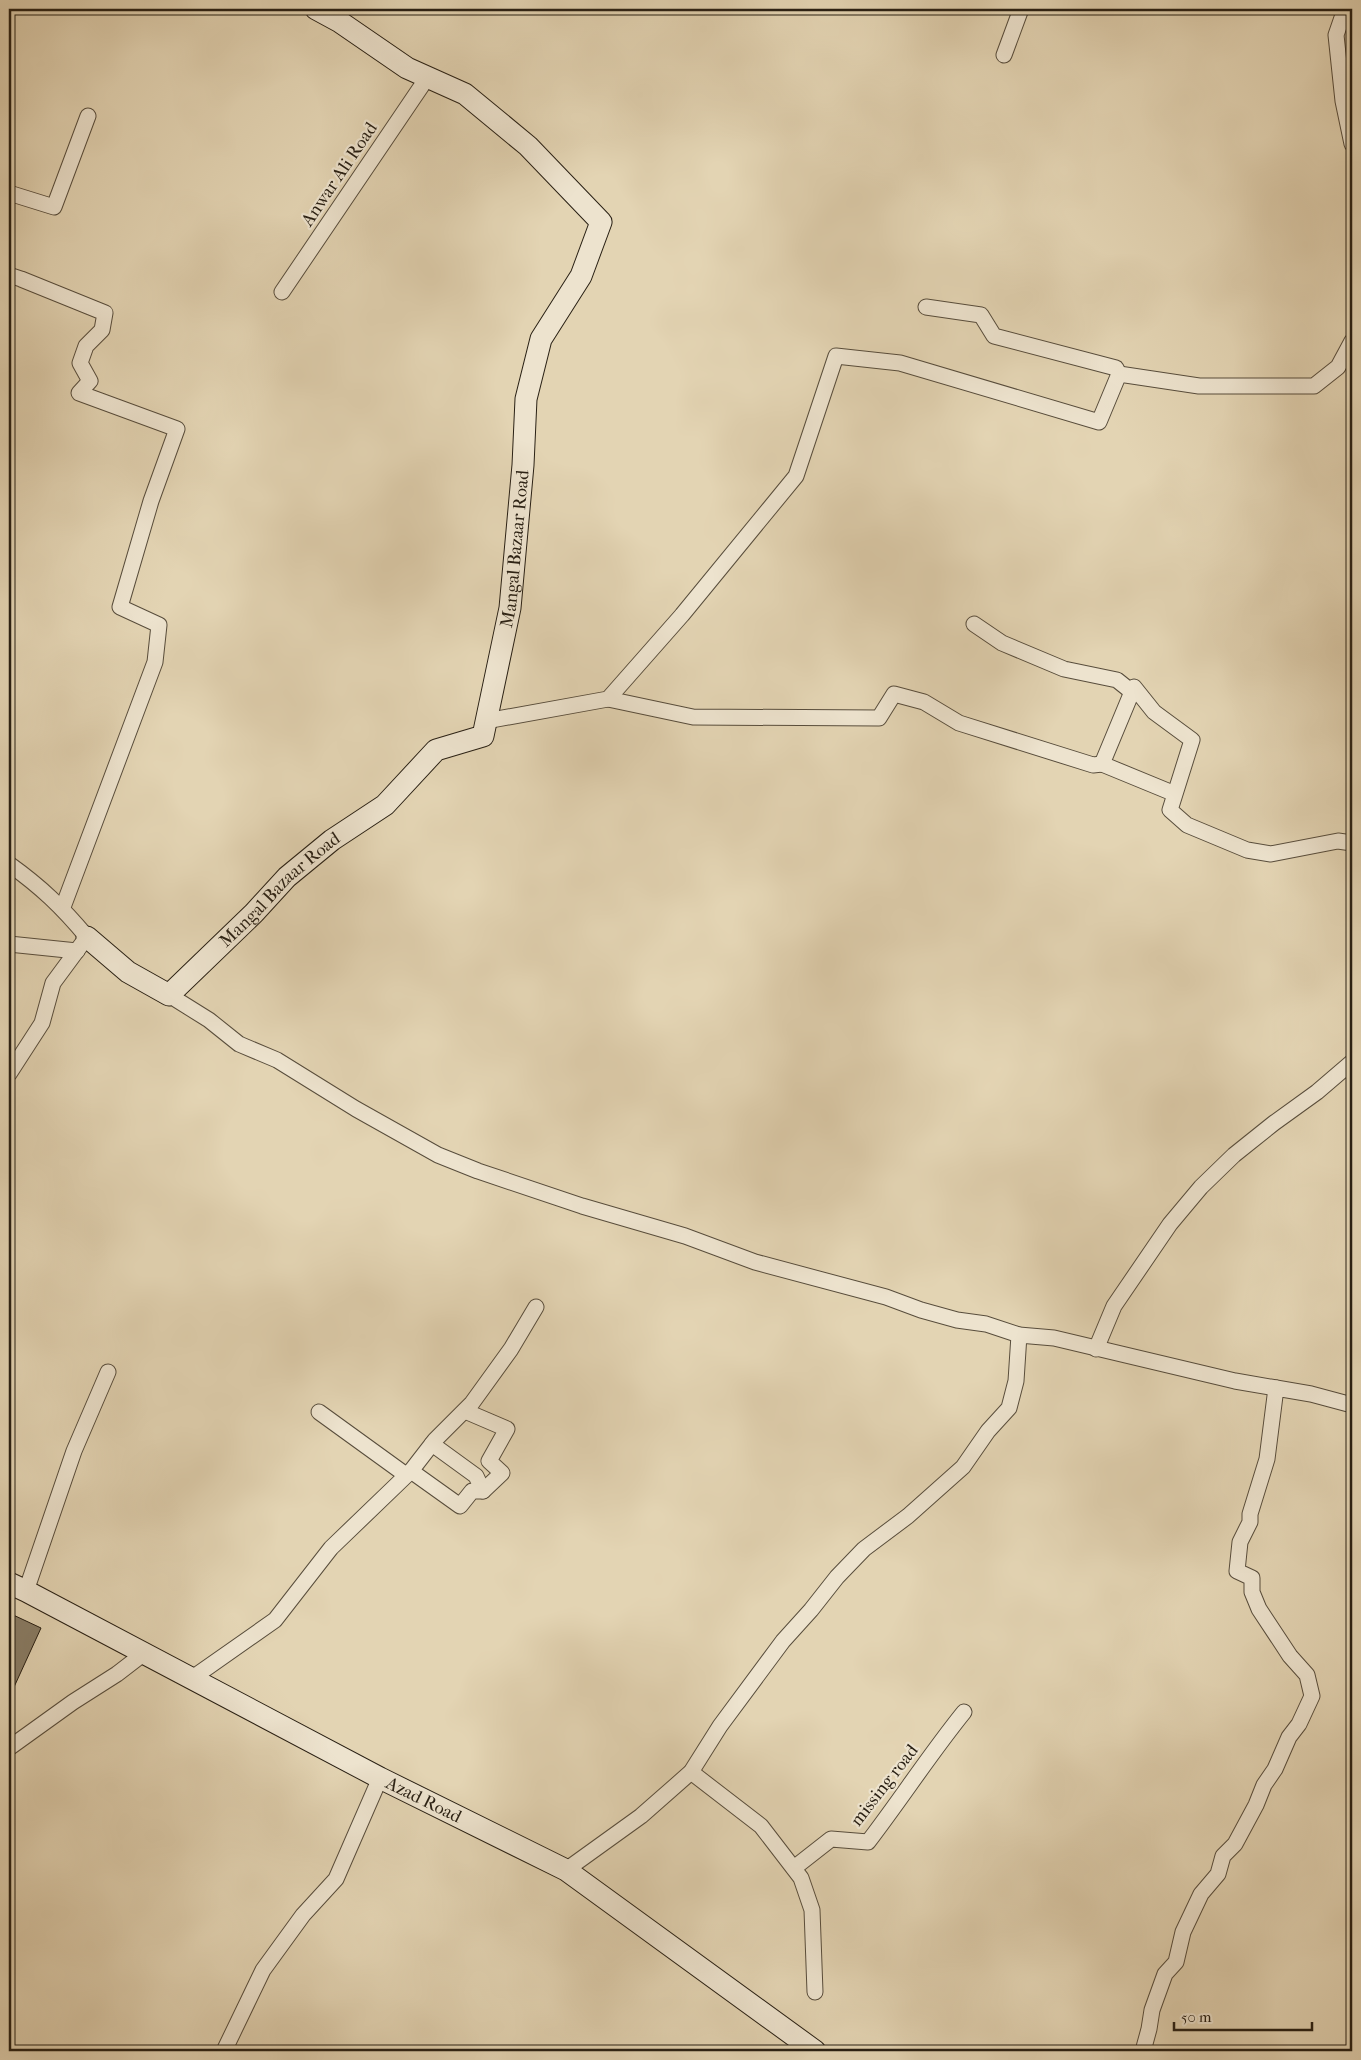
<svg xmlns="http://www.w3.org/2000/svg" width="1361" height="2060" font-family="'IM FELL French Canon',serif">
	<rect width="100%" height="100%" fill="#e3d4b3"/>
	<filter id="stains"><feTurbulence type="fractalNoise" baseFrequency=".004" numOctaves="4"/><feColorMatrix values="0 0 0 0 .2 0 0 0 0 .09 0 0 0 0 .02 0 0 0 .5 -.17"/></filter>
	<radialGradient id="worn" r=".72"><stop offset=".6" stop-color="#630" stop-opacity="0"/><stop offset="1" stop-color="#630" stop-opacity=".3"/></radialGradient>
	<path fill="#8a7e67" stroke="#292014" d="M 9,1613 L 41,1628 L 9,1698 Z"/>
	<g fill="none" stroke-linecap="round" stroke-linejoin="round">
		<g stroke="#584d3c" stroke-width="17">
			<g id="street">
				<path d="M 1345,9 L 1336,35 L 1343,101 L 1352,144"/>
				<path d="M 1004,55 L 1021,9"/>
				<path d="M 9,193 L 54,207 L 88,116"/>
				<path d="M 9,275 L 21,279 L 105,313 L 102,330 L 86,346 L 80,363 L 90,381 L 79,393 L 177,429 L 151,501 L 120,607 L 159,625 L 155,662 L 63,907"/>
				<path d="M 282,292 L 427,78"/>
				<path d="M 926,307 L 981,315 L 994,336 L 1116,368 L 1119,374"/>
				<path d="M 974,624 L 1002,643 L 1064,669 L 1117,680 L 1132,692"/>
				<path d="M 608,699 L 693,717 L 879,718 L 894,694 L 924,702 L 959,723 L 1093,765 L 1102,764"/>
				<path d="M 486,721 L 608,699 L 682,615 L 796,476 L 836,356 L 900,363 L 1099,422 L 1119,374 L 1199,386 L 1314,386 L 1338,367 L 1352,341"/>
				<path d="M 1175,794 L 1102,764 L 1134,687 L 1154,712 L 1192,740 L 1170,810 L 1187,825 L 1247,850 L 1271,854 L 1338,841 L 1352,843"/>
				<path d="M 9,864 C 41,887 62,907 87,937 L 53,983 L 42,1023 L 9,1074"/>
				<path d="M 9,944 L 77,951"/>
				<path d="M 169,995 L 209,1020 L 239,1044 L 277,1060 L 356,1109 L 438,1155 L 478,1171 L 582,1206 L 685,1236 L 755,1262 L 886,1297 L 921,1310 L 957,1320 L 986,1324 L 1019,1335"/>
				<path d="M 1096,1349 L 1114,1306 L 1170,1224 L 1201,1187 L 1234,1155 L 1274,1123 L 1317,1092 L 1352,1062"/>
				<path d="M 319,1412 L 406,1475"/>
				<path d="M 432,1444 L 476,1476 L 483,1491"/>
				<path d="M 411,1471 L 460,1506 L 472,1491 L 483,1491 L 502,1473 L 489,1461 L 507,1429 L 465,1411"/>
				<path d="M 26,1591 L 74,1451 L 108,1372"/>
				<path d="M 191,1679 L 275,1620 L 331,1548 L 411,1471 L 435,1440 L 472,1403 L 511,1349 L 536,1307"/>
				<path d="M 9,1748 L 73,1702 L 117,1674 L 143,1654"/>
				<path d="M 691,1772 L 761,1826 L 801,1878 L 812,1910 L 815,1992"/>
				<path d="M 794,1868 L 831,1839 L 868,1842 C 901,1799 930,1754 964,1712"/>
				<path d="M 566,1870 L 641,1816 L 691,1772 L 720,1726 L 783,1641 L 811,1610 L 837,1577 L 864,1549 L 908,1516 L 963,1467 L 988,1431 L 1009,1408 L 1016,1381 L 1019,1335 L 1054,1338 L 1235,1381 L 1276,1388"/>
				<path d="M 224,2051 L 263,1970 L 303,1915 L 336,1879 L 380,1778"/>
				<path d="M 1143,2051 L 1149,2029 L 1152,2010 L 1165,1974 L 1176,1962 L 1183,1932 L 1201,1894 L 1218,1874 L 1223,1856 L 1235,1844 L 1256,1805 L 1264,1785 L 1275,1769 L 1289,1737 L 1299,1724 L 1312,1696 L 1307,1675 L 1290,1656 L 1259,1609 L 1252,1592 L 1252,1578 L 1237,1571 L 1240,1542 L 1250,1522 L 1250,1514 L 1267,1459 L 1276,1388 L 1311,1394 L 1352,1405"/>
			</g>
		</g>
		<g stroke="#292014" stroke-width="23">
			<g id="secondary">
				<path id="s1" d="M 87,937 L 128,972 L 169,995 L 254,913 L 287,877 L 332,840 L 385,805 L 436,750 L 483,736 L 510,608 L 523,465 L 526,399 L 541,339 L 581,276 L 601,222 L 528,146 L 465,94 L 407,68 L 340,22 L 316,9"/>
				<path id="s2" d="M 9,1583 L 26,1591 L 380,1778 L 566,1870 L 815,2051"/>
			</g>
		</g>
		<use href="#street" stroke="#ede3ce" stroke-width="15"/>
		<use href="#secondary" stroke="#ede3ce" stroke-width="21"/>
	</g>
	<g text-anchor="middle" stroke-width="4.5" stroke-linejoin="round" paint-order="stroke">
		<g font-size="18" fill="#292014" stroke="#ede3ce">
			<text transform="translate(339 174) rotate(-56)" y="6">Anwar Ali Road</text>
			<text dy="6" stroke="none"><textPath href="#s1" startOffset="704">Mangal Bazaar Road</textPath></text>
			<text dy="6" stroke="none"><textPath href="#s1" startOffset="254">Mangal Bazaar Road</textPath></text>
			<text transform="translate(884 1785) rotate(-52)" y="6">missing road</text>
			<text dy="6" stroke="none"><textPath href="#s2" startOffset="468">Azad Road</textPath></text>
		</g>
	</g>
	<rect width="1361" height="2060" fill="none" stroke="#e3d4b3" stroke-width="30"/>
	<rect x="10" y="10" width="1341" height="2040" fill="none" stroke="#292014" stroke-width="2.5"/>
	<rect x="15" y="15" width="1331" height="2030" fill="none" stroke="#292014"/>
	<path d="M1174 2022v8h138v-8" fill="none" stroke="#292014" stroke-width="2.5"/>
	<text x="1181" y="2022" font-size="15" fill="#292014" stroke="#ede3ce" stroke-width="4" paint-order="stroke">50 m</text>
	<rect width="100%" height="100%" filter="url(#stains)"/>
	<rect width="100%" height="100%" fill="url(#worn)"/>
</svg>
